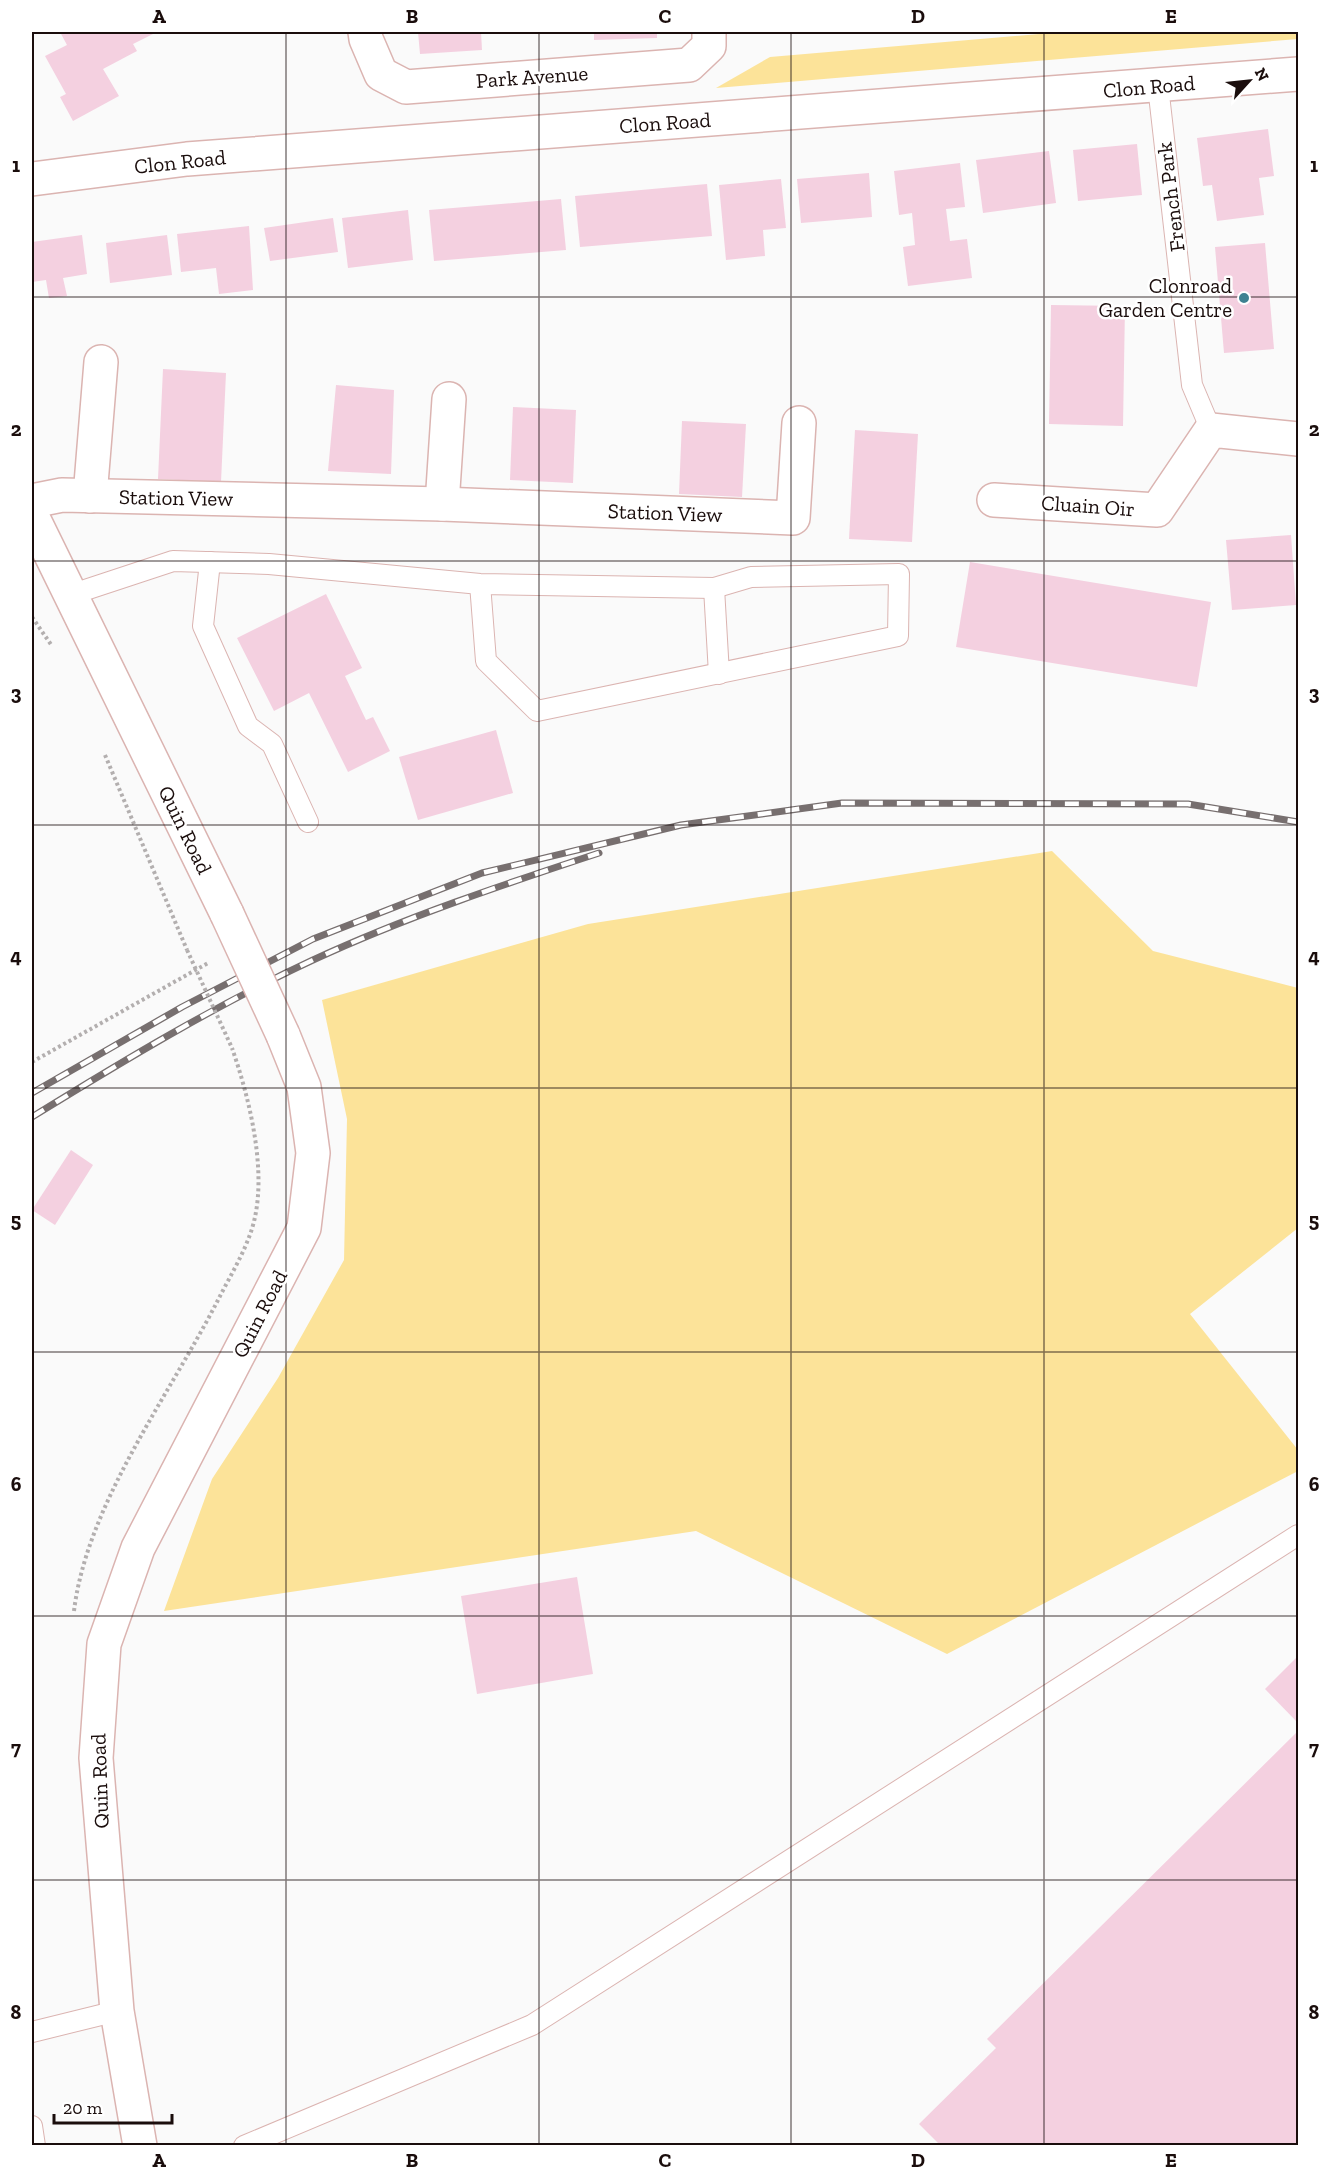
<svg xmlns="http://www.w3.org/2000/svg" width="1330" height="2177" font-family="'Zilla Slab',serif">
	<rect width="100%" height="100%" fill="#fafafa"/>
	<g fill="#fce399">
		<path d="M 1063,32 L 1298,32 L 1298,39 L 716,88 L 770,57 Z"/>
		<path d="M 1052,851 L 1153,951 L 1298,988 L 1298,1228 L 1190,1314 L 1298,1450 L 1298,1471 L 947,1654 L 696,1531 L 164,1611 L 212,1479 L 278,1378 L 344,1260 L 347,1119 L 322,1000 L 588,924 Z"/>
	</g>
	<g fill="#f4d0e0">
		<path d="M 60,32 L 157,32 L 133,44 L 137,51 L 103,69 L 119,96 L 73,121 L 60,97 L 66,94 L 45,56 L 67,45 Z"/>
		<path d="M 418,32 L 481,32 L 482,50 L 420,54 Z"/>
		<path d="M 594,32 L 657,32 L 657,38 L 594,40 Z"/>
		<path d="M 1268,129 L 1274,176 L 1259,178 L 1264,215 L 1217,221 L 1212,185 L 1203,186 L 1197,138 Z"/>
		<path d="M 1137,144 L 1142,195 L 1078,201 L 1073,150 Z"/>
		<path d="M 1049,151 L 1056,203 L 983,213 L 976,160 Z"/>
		<path d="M 960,163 L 965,207 L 946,209 L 950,241 L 967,239 L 972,278 L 908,286 L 903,247 L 915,245 L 912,213 L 899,215 L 894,171 Z"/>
		<path d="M 869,173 L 872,217 L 801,223 L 797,179 Z"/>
		<path d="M 781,179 L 786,228 L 763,230 L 765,256 L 726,260 L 719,185 Z"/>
		<path d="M 707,184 L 712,236 L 580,247 L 575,196 Z"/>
		<path d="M 561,199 L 566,250 L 434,261 L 429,210 Z"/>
		<path d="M 408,210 L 413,260 L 348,268 L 342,218 Z"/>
		<path d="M 333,218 L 338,252 L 270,261 L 264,228 Z"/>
		<path d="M 249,226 L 253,290 L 219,294 L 216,268 L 181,272 L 177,234 Z"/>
		<path d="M 82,235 L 87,274 L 63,278 L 67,296 L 49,298 L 46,280 L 32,282 L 32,242 Z"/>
		<path d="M 167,235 L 172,275 L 110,283 L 106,243 Z"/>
		<path d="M 1265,243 L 1274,349 L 1224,353 L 1215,247 Z"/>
		<path d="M 1051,305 L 1125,306 L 1123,426 L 1049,424 Z"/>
		<path d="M 163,369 L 226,373 L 221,482 L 158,479 Z"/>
		<path d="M 336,385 L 394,390 L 391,474 L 328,471 Z"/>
		<path d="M 513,407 L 576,410 L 573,483 L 510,480 Z"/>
		<path d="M 682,421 L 746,424 L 742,497 L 679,494 Z"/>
		<path d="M 855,430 L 918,434 L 912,542 L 849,539 Z"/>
		<path d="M 1291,535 L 1296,605 L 1232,610 L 1226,540 Z"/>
		<path d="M 970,562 L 1211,602 L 1197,687 L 956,647 Z"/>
		<path d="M 326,594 L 362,668 L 345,676 L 366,720 L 373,717 L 390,751 L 348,772 L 309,693 L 274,711 L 237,638 Z"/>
		<path d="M 496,730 L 513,793 L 418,820 L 399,757 Z"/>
		<path d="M 71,1150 L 93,1165 L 55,1225 L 32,1210 Z"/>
		<path d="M 577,1577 L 593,1674 L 477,1694 L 461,1596 Z"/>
		<path d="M 1298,1656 L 1298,1723 L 1265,1689 Z"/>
		<path d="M 1298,1731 L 1298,2145 L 940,2145 L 919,2124 L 996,2048 L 987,2039 Z"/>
	</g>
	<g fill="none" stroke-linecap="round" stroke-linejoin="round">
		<g stroke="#dbb4b1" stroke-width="22">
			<g id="lane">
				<path d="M 1158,86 L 1192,385 L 1211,430"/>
				<path d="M 210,562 L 203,626 L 248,726 L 272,744 L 308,822"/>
				<path d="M 714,588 L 719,674"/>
				<path d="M 70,595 L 173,561 L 269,564 L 480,584 L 714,588 L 751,577 L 899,574 L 898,636 L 537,711 L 486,661 L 480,584"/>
				<path d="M 32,2032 L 117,2011"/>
				<path d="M 32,2126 L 35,2146"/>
				<path d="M 244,2146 L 532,2025 L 1298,1535"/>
			</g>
		</g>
		<g stroke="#dbb4b1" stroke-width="36">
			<g id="street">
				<path d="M 365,32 L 366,39 L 381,74 L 406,87 L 689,65 L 709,46 L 709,32"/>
				<path d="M 90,496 L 101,362"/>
				<path d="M 994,500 L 1157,510 L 1211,430 L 1298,439"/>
				<path d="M 32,501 L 62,495 L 442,504 L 793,518 L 799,423"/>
				<path d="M 442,504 L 449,399"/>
			</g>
		</g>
		<g stroke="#dbb4b1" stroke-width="36">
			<g id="secondary">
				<path d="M 32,179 L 187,159 L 1298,74"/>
				<path d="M 32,516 L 227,914"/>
				<path d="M 140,2146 L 117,2011 L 96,1758 L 104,1644 L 138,1548 L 304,1228 L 313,1153 L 304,1087 L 283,1035"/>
			</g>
		</g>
		<g stroke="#b3afaf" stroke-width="4" stroke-dasharray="3 3" stroke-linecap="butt">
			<path d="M 32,617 L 52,646"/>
			<path d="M 105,755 L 187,950"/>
			<path d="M 32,1062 L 208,963"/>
			<path d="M 74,1611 C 87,1504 169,1396 218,1300 C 231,1274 249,1246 255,1217 C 266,1166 249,1097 232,1048"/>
		</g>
		<use href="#lane" stroke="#fff" stroke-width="20"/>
		<use href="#street" stroke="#fff" stroke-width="33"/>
		<use href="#secondary" stroke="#fff" stroke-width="33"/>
		<g stroke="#776f6f" stroke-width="7">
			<g id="rail">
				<path d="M 32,1093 L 182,1007 L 313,939 L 482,873 L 681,825 L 842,803 L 1188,804 L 1298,822"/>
				<path d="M 32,1117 C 123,1061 216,1005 313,960 C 406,917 502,885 599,853"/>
			</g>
		</g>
		<use href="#rail" stroke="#fff" stroke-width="4.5" stroke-dasharray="14" stroke-linecap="butt"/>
		<g stroke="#dbb4b1" stroke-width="36" stroke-linecap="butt">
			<path id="secondary-bridge" d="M 227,914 L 283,1035"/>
		</g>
		<path stroke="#b3afaf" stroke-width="4" stroke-dasharray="3 3" stroke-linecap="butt" d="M 187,950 L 232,1048"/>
		<use href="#secondary-bridge" stroke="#fff" stroke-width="33"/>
	</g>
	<path fill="none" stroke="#1a0d0c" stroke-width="1.5" stroke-opacity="0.55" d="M 286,32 L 286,2146M 539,32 L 539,2146M 791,32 L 791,2146M 1044,32 L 1044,2146M 32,297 L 1298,297M 32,561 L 1298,561M 32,825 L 1298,825M 32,1088 L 1298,1088M 32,1352 L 1298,1352M 32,1616 L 1298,1616M 32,1880 L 1298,1880"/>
	<circle fill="#3e8291" stroke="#fff" stroke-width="2" cx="1244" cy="298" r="6"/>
	<g text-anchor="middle" stroke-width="5" stroke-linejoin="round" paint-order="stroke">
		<g font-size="21" fill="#1a0d0c" stroke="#fff">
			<text transform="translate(532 77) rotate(-4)" y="7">Park Avenue</text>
			<text transform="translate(1149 87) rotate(-5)" y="7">Clon Road</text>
			<text transform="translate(665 123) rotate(-4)" y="7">Clon Road</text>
			<text transform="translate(180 162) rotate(-6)" y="7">Clon Road</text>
			<text transform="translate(1171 197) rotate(-97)" y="7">French Park</text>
			<text transform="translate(176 498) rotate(1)" y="7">Station View</text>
			<text transform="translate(1088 506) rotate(4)" y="7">Cluain Oir</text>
			<text transform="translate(665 513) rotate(2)" y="7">Station View</text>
			<text transform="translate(185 830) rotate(64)" y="7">Quin Road</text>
			<text transform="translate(260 1314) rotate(-63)" y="7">Quin Road</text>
			<text transform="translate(100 1781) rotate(-92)" y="7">Quin Road</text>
		</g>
		<g font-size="21" fill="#1a0d0c" stroke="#fff" text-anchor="end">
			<text x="1232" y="293">Clonroad<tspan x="1232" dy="24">Garden Centre</tspan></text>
		</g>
	</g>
	<rect width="1330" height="2177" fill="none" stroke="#ffffff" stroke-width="66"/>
	<g transform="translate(1249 81) rotate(63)" stroke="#ffffff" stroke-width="4.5" paint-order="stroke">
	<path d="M0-4.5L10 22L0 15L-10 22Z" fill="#1a0d0c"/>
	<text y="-9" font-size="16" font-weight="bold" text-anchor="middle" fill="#1a0d0c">N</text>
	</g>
	<path d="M54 2114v9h118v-9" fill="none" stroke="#1a0d0c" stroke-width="3"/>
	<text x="63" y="2114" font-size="18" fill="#1a0d0c" stroke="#ffffff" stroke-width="4.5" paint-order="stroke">20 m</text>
	<rect x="33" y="33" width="1264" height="2111" fill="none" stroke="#1a0d0c" stroke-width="2"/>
	<g font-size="20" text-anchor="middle" font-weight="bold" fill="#1a0d0c">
		<text x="159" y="23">A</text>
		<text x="412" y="23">B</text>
		<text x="665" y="23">C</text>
		<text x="918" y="23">D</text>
		<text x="1171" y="23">E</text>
		<text x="16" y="172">1</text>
		<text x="1314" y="172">1</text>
		<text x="16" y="436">2</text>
		<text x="1314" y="436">2</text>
		<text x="16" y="700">3</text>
		<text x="1314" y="700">3</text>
		<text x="16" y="963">4</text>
		<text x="1314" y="963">4</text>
		<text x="16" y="1227">5</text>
		<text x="1314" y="1227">5</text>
		<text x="16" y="1491">6</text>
		<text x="1314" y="1491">6</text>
		<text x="16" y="1755">7</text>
		<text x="1314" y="1755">7</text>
		<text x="16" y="2019">8</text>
		<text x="1314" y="2019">8</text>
		<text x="159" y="2167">A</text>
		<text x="412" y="2167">B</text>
		<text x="665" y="2167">C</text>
		<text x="918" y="2167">D</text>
		<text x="1171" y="2167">E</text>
	</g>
</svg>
